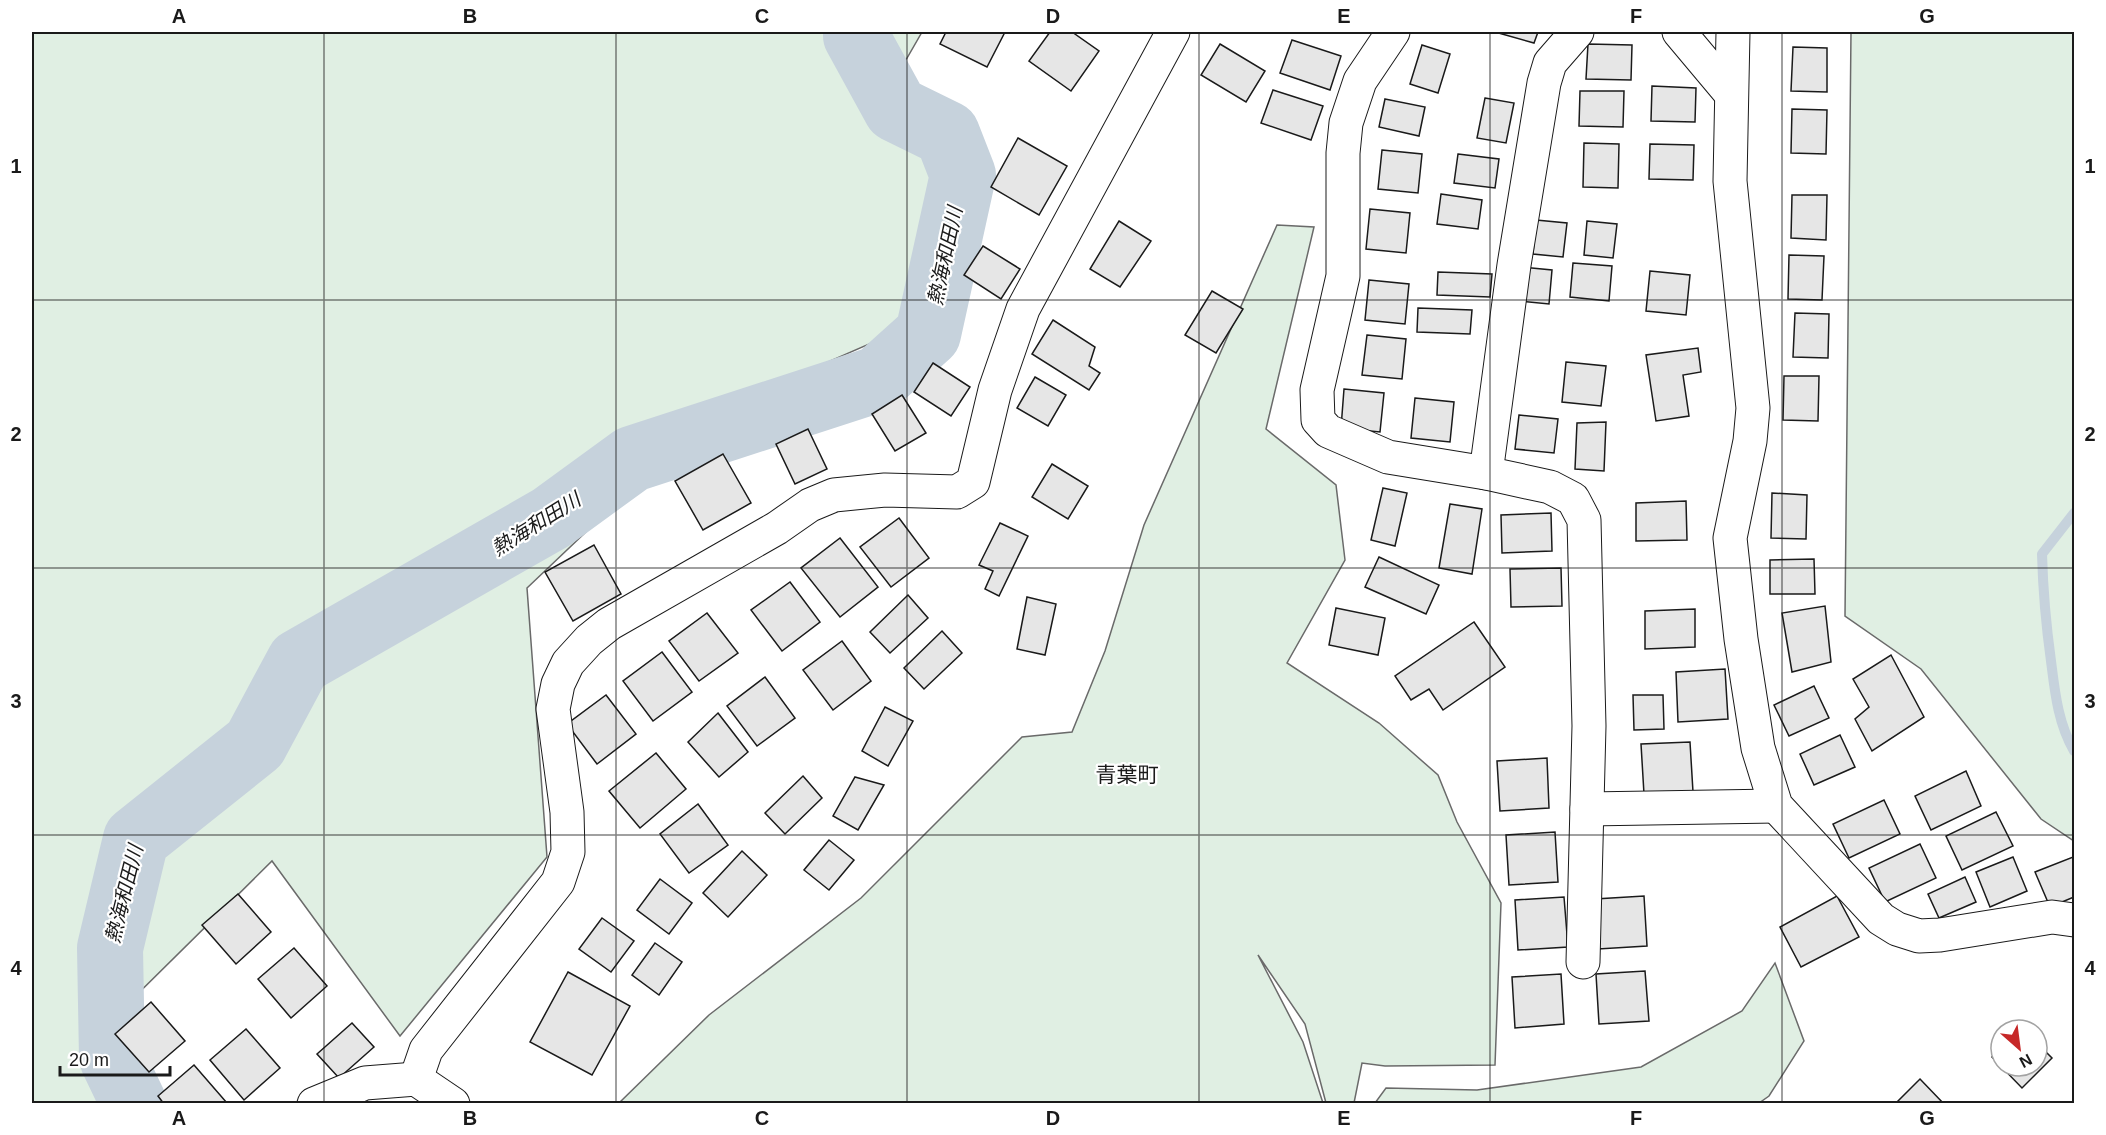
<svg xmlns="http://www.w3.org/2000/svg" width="2106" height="1135" font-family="Helvetica,'Noto Sans JP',sans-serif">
	<rect width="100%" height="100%" fill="#fff"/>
	<g fill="#e0efe3" stroke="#6a6a6a" stroke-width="1.5">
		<path d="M 32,32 L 922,32 L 887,93 L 950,172 L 906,328 L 711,413 L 527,588 L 547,857 L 400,1036 L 272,861 L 88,1043 L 114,1103 L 32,1103 Z"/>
		<path d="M 1851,32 L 2074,32 L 2074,841 L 2041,819 L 1921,669 L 1845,616 Z"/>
		<path d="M 1277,225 L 1314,227 L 1266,429 L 1336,485 L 1345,560 L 1287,663 L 1379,723 L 1438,775 L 1457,822 L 1501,903 L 1495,1065 L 1385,1066 L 1362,1063 L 1354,1103 L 1326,1103 L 1305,1024 L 1258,955 L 1303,1042 L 1323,1103 L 618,1104 L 709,1015 L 861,898 L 1022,737 L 1072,732 L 1105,651 L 1144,525 Z"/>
		<path d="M 1775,963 L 1804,1041 L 1769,1096 L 1759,1103 L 1375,1103 L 1386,1088 L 1477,1090 L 1641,1067 L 1742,1011 Z"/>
	</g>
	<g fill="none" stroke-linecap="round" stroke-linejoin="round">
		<path stroke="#c6d2dc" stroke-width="10" d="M 2074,513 L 2042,554 C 2043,590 2046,625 2051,661 C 2055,693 2058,723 2074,751"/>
		<path stroke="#c6d2dc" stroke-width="66" d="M 134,1104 L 112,1058 L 110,948 L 136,839 L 255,744 L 299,662 L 551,518 L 632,459 L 878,379 L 928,334 L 963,175 L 947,134 L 896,109 L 856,36 L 856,32"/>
	</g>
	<g fill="#e6e6e6" stroke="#1a1a1a" stroke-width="1.5">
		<path d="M 946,32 L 1005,32 L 987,67 L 940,44 Z"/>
		<path d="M 1050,32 L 1072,32 L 1099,51 L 1071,91 L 1029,61 Z"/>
		<path d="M 1495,32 L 1538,32 L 1534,43 Z"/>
		<path d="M 1292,40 L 1341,56 L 1330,90 L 1280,73 Z"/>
		<path d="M 1220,44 L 1265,71 L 1246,102 L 1201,75 Z"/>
		<path d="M 1588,44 L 1632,45 L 1631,80 L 1586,79 Z"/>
		<path d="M 1422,45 L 1450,54 L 1438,93 L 1410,84 Z"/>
		<path d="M 1793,47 L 1827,48 L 1827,92 L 1791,91 Z"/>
		<path d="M 1652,86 L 1696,88 L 1695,122 L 1651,121 Z"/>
		<path d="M 1273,90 L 1323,106 L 1311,140 L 1261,123 Z"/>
		<path d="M 1580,91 L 1624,91 L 1623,127 L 1579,126 Z"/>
		<path d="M 1485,98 L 1514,103 L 1506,143 L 1477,138 Z"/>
		<path d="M 1385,99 L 1425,107 L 1419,136 L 1379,127 Z"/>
		<path d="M 1792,109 L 1827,110 L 1826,154 L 1791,153 Z"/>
		<path d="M 1018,138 L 1067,166 L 1039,215 L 991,187 Z"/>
		<path d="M 1584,143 L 1619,144 L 1618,188 L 1583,187 Z"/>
		<path d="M 1650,144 L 1694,145 L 1693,180 L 1649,179 Z"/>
		<path d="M 1382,150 L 1422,154 L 1418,193 L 1378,189 Z"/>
		<path d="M 1458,154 L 1499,159 L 1495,188 L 1454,183 Z"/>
		<path d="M 1441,194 L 1482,200 L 1478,229 L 1437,224 Z"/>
		<path d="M 1792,195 L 1827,195 L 1826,240 L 1791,238 Z"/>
		<path d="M 1370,209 L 1410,213 L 1406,253 L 1366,249 Z"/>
		<path d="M 1536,220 L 1567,223 L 1563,257 L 1533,254 Z"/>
		<path d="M 1119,221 L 1151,241 L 1120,287 L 1090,269 Z"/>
		<path d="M 1587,221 L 1617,224 L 1613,258 L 1584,255 Z"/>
		<path d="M 983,246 L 1020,269 L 1001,299 L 964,275 Z"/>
		<path d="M 1789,255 L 1824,256 L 1822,300 L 1788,299 Z"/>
		<path d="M 1573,263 L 1612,266 L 1609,301 L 1570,297 Z"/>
		<path d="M 1522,267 L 1552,270 L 1549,304 L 1519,301 Z"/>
		<path d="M 1650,271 L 1690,275 L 1686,315 L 1646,311 Z"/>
		<path d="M 1438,272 L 1492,274 L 1490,297 L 1437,295 Z"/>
		<path d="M 1369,280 L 1409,284 L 1405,324 L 1365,320 Z"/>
		<path d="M 1212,291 L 1243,309 L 1216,353 L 1185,335 Z"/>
		<path d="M 1418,308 L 1472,310 L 1470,334 L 1417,332 Z"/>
		<path d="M 1795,313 L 1829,314 L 1828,358 L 1793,357 Z"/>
		<path d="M 1053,320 L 1095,347 L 1089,366 L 1100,373 L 1089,390 L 1032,354 Z"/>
		<path d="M 1367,335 L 1406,339 L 1402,379 L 1362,375 Z"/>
		<path d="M 1698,348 L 1701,372 L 1683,375 L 1689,416 L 1656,421 L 1646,355 Z"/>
		<path d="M 1566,362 L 1606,366 L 1601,406 L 1562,402 Z"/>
		<path d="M 933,363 L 970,387 L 951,416 L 914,392 Z"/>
		<path d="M 1784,376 L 1819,376 L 1818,421 L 1783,420 Z"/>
		<path d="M 1035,377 L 1066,395 L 1048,426 L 1017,408 Z"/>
		<path d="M 1344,389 L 1384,393 L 1380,432 L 1341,428 Z"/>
		<path d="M 902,395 L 926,433 L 895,451 L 872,414 Z"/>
		<path d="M 1415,398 L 1454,402 L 1450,442 L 1411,438 Z"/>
		<path d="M 1519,415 L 1558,419 L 1554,453 L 1515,449 Z"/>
		<path d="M 1606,422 L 1604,471 L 1575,469 L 1577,423 Z"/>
		<path d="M 808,429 L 827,469 L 795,484 L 776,444 Z"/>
		<path d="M 723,454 L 751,503 L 703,530 L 675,481 Z"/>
		<path d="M 1052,464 L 1088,486 L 1068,519 L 1032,497 Z"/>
		<path d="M 1383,488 L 1407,493 L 1395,546 L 1371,540 Z"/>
		<path d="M 1772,493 L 1807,495 L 1806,539 L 1771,538 Z"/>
		<path d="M 1686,501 L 1687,540 L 1636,541 L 1636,503 Z"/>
		<path d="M 1450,504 L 1482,509 L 1472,574 L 1439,568 Z"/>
		<path d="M 1551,513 L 1552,551 L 1502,553 L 1501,515 Z"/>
		<path d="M 899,518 L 929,558 L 891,587 L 860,547 Z"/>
		<path d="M 1000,523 L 1028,536 L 999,596 L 985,589 L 993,571 L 979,565 Z"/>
		<path d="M 840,538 L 878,587 L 840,617 L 801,568 Z"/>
		<path d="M 594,545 L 621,594 L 573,621 L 545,572 Z"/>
		<path d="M 1379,557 L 1439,585 L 1426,614 L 1365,587 Z"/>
		<path d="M 1814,559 L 1815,594 L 1770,594 L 1770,560 Z"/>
		<path d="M 1561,568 L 1562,606 L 1511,607 L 1510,569 Z"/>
		<path d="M 790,582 L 820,622 L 782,651 L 751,610 Z"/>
		<path d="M 908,595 L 928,618 L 890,653 L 870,632 Z"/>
		<path d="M 1027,597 L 1056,604 L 1045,655 L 1017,649 Z"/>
		<path d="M 1825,606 L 1831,662 L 1792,672 L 1782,613 Z"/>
		<path d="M 1336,608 L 1385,618 L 1378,655 L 1329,645 Z"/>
		<path d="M 1695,609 L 1695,647 L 1645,649 L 1645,611 Z"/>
		<path d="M 707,613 L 738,653 L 699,681 L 669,641 Z"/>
		<path d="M 1474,622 L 1505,667 L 1443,710 L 1429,689 L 1411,700 L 1395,676 Z"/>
		<path d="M 942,631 L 962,653 L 924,689 L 904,668 Z"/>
		<path d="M 842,641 L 871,681 L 833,710 L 803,670 Z"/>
		<path d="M 662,652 L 692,692 L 653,721 L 623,681 Z"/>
		<path d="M 1891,655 L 1924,717 L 1872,751 L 1855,719 L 1869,707 L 1853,679 Z"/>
		<path d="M 1725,669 L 1728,719 L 1678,722 L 1676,672 Z"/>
		<path d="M 765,677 L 795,718 L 757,746 L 727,706 Z"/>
		<path d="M 1814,686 L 1829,718 L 1789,736 L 1774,705 Z"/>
		<path d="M 606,695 L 636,734 L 597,764 L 567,724 Z"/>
		<path d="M 1633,695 L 1663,695 L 1664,729 L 1634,730 Z"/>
		<path d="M 885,707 L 913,721 L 888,766 L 862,751 Z"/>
		<path d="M 718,713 L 748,752 L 719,777 L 688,742 Z"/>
		<path d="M 1840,735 L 1855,767 L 1814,785 L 1800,754 Z"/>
		<path d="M 1690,742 L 1693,792 L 1644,794 L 1641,744 Z"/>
		<path d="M 656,753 L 686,789 L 640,828 L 609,791 Z"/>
		<path d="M 1547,758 L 1549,808 L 1500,811 L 1497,761 Z"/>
		<path d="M 1966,771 L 1981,806 L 1931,830 L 1915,796 Z"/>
		<path d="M 803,776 L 822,798 L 785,834 L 765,813 Z"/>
		<path d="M 855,777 L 884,785 L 858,830 L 833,816 Z"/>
		<path d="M 1884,800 L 1900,834 L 1849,858 L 1833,824 Z"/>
		<path d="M 698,804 L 728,845 L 689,873 L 660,834 Z"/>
		<path d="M 1996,812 L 2013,846 L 1962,870 L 1946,836 Z"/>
		<path d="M 1555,832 L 1558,882 L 1509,885 L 1506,835 Z"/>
		<path d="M 829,840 L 854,860 L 829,890 L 804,870 Z"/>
		<path d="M 1920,844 L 1936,878 L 1885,902 L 1869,868 Z"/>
		<path d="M 742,851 L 767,875 L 728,917 L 703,893 Z"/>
		<path d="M 2013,857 L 2027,891 L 1990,907 L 1976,872 Z"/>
		<path d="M 2073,857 L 2074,897 L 2050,907 L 2035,872 Z"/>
		<path d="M 1965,877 L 1976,902 L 1939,918 L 1928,894 Z"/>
		<path d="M 660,879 L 692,903 L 669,934 L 637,910 Z"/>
		<path d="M 238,894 L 271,932 L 236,964 L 202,925 Z"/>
		<path d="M 1644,896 L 1647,946 L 1598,949 L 1595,899 Z"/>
		<path d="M 1837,896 L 1859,937 L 1801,967 L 1780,927 Z"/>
		<path d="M 1564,897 L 1568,947 L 1518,950 L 1515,900 Z"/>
		<path d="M 602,918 L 634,941 L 611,972 L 579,949 Z"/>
		<path d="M 655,943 L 682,962 L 659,995 L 632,975 Z"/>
		<path d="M 294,948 L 327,986 L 291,1018 L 258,979 Z"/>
		<path d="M 1645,971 L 1649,1021 L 1599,1024 L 1596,974 Z"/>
		<path d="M 568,972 L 630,1006 L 592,1075 L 530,1042 Z"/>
		<path d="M 1561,974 L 1564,1024 L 1515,1028 L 1512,977 Z"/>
		<path d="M 151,1002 L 185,1041 L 149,1072 L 115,1034 Z"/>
		<path d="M 352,1023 L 374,1047 L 339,1078 L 317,1054 Z"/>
		<path d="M 246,1029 L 280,1068 L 244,1100 L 210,1060 Z"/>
		<path d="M 2037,1043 L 2052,1058 L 2022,1088 L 1992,1057 L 2001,1048 L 2001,1066 L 2037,1066 Z"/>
		<path d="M 194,1065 L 227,1103 L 227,1104 L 164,1104 L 158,1096 Z"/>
		<path d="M 1920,1079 L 1944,1104 L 1895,1104 Z"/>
	</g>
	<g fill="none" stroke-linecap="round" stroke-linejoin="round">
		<g stroke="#1a1a1a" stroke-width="35">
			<g id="street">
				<path d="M 1393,32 L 1360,81 L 1346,123 L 1343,153 L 1343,276 L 1317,390 L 1318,420 L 1328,431 L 1388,457 L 1486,473 L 1550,487 L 1573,499 L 1584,520 L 1589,726 L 1583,962"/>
				<path d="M 1679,32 L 1731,94"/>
				<path d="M 1733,32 L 1730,181 L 1753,408 L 1750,441 L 1730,538 L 1741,639 L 1758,748 L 1776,806 L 1881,919 L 1897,929 L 1919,936 L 1940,935 L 2052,917 L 2074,920"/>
				<path d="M 1486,473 L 1514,265 L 1544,83 L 1550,63 L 1577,32"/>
				<path d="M 1587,809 L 1776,806"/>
				<path d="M 416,1079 L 426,1050 L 558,882 L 568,852 L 567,812 L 553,709 L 558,684 L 568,663 L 589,640 L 609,624 L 777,528 L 810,505 L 834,495 L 885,490 L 957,492 L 973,482 L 995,390 L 1023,309 L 1173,32"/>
			</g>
		</g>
		<g stroke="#1a1a1a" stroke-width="35">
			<path id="secondary" d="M 314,1104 L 365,1083 L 416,1079 L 453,1104"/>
		</g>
		<use href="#street" stroke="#fff" stroke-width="33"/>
		<use href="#secondary" stroke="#fff" stroke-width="33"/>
	</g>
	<path fill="none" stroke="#1a1a1a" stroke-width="1.5" stroke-opacity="0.55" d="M 324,32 L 324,1104M 616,32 L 616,1104M 907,32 L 907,1104M 1199,32 L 1199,1104M 1490,32 L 1490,1104M 1782,32 L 1782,1104M 32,300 L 2074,300M 32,568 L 2074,568M 32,835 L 2074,835"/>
	<g text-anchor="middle" stroke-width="4.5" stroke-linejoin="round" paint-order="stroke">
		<g font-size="20" font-style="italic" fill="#1a1a1a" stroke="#fff">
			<text transform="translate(945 256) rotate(-78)" y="7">熱海和田川</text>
			<text transform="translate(536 524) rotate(-32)" y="7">熱海和田川</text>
			<text transform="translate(124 894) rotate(-76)" y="7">熱海和田川</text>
		</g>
		<g font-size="21" fill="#1a1a1a" stroke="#fff">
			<text x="1127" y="782">青葉町</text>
		</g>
	</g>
	<rect width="2106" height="1135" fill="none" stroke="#ffffff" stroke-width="66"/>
	<g transform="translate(2019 1048) rotate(152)"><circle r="28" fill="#ffffff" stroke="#a3a3a3" stroke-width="1.5"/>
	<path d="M0-4.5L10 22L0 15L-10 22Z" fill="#c62828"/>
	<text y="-9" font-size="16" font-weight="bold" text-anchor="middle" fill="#1a1a1a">N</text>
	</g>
	<path d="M60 1066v9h110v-9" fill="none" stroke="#1a1a1a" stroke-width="3"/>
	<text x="69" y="1066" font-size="18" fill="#1a1a1a" stroke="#ffffff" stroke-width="4.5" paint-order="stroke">20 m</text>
	<rect x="33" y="33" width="2040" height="1069" fill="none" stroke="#1a1a1a" stroke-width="2"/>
	<g font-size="20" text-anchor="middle" font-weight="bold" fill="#1a1a1a">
		<text x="179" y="23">A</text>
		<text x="470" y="23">B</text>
		<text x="762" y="23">C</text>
		<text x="1053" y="23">D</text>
		<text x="1344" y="23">E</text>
		<text x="1636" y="23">F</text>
		<text x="1927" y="23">G</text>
		<text x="16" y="173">1</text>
		<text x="2090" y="173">1</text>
		<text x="16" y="441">2</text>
		<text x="2090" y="441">2</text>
		<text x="16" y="708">3</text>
		<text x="2090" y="708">3</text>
		<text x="16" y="975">4</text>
		<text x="2090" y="975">4</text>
		<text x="179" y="1125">A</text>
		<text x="470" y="1125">B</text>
		<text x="762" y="1125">C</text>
		<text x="1053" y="1125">D</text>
		<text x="1344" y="1125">E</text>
		<text x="1636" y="1125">F</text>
		<text x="1927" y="1125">G</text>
	</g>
</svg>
